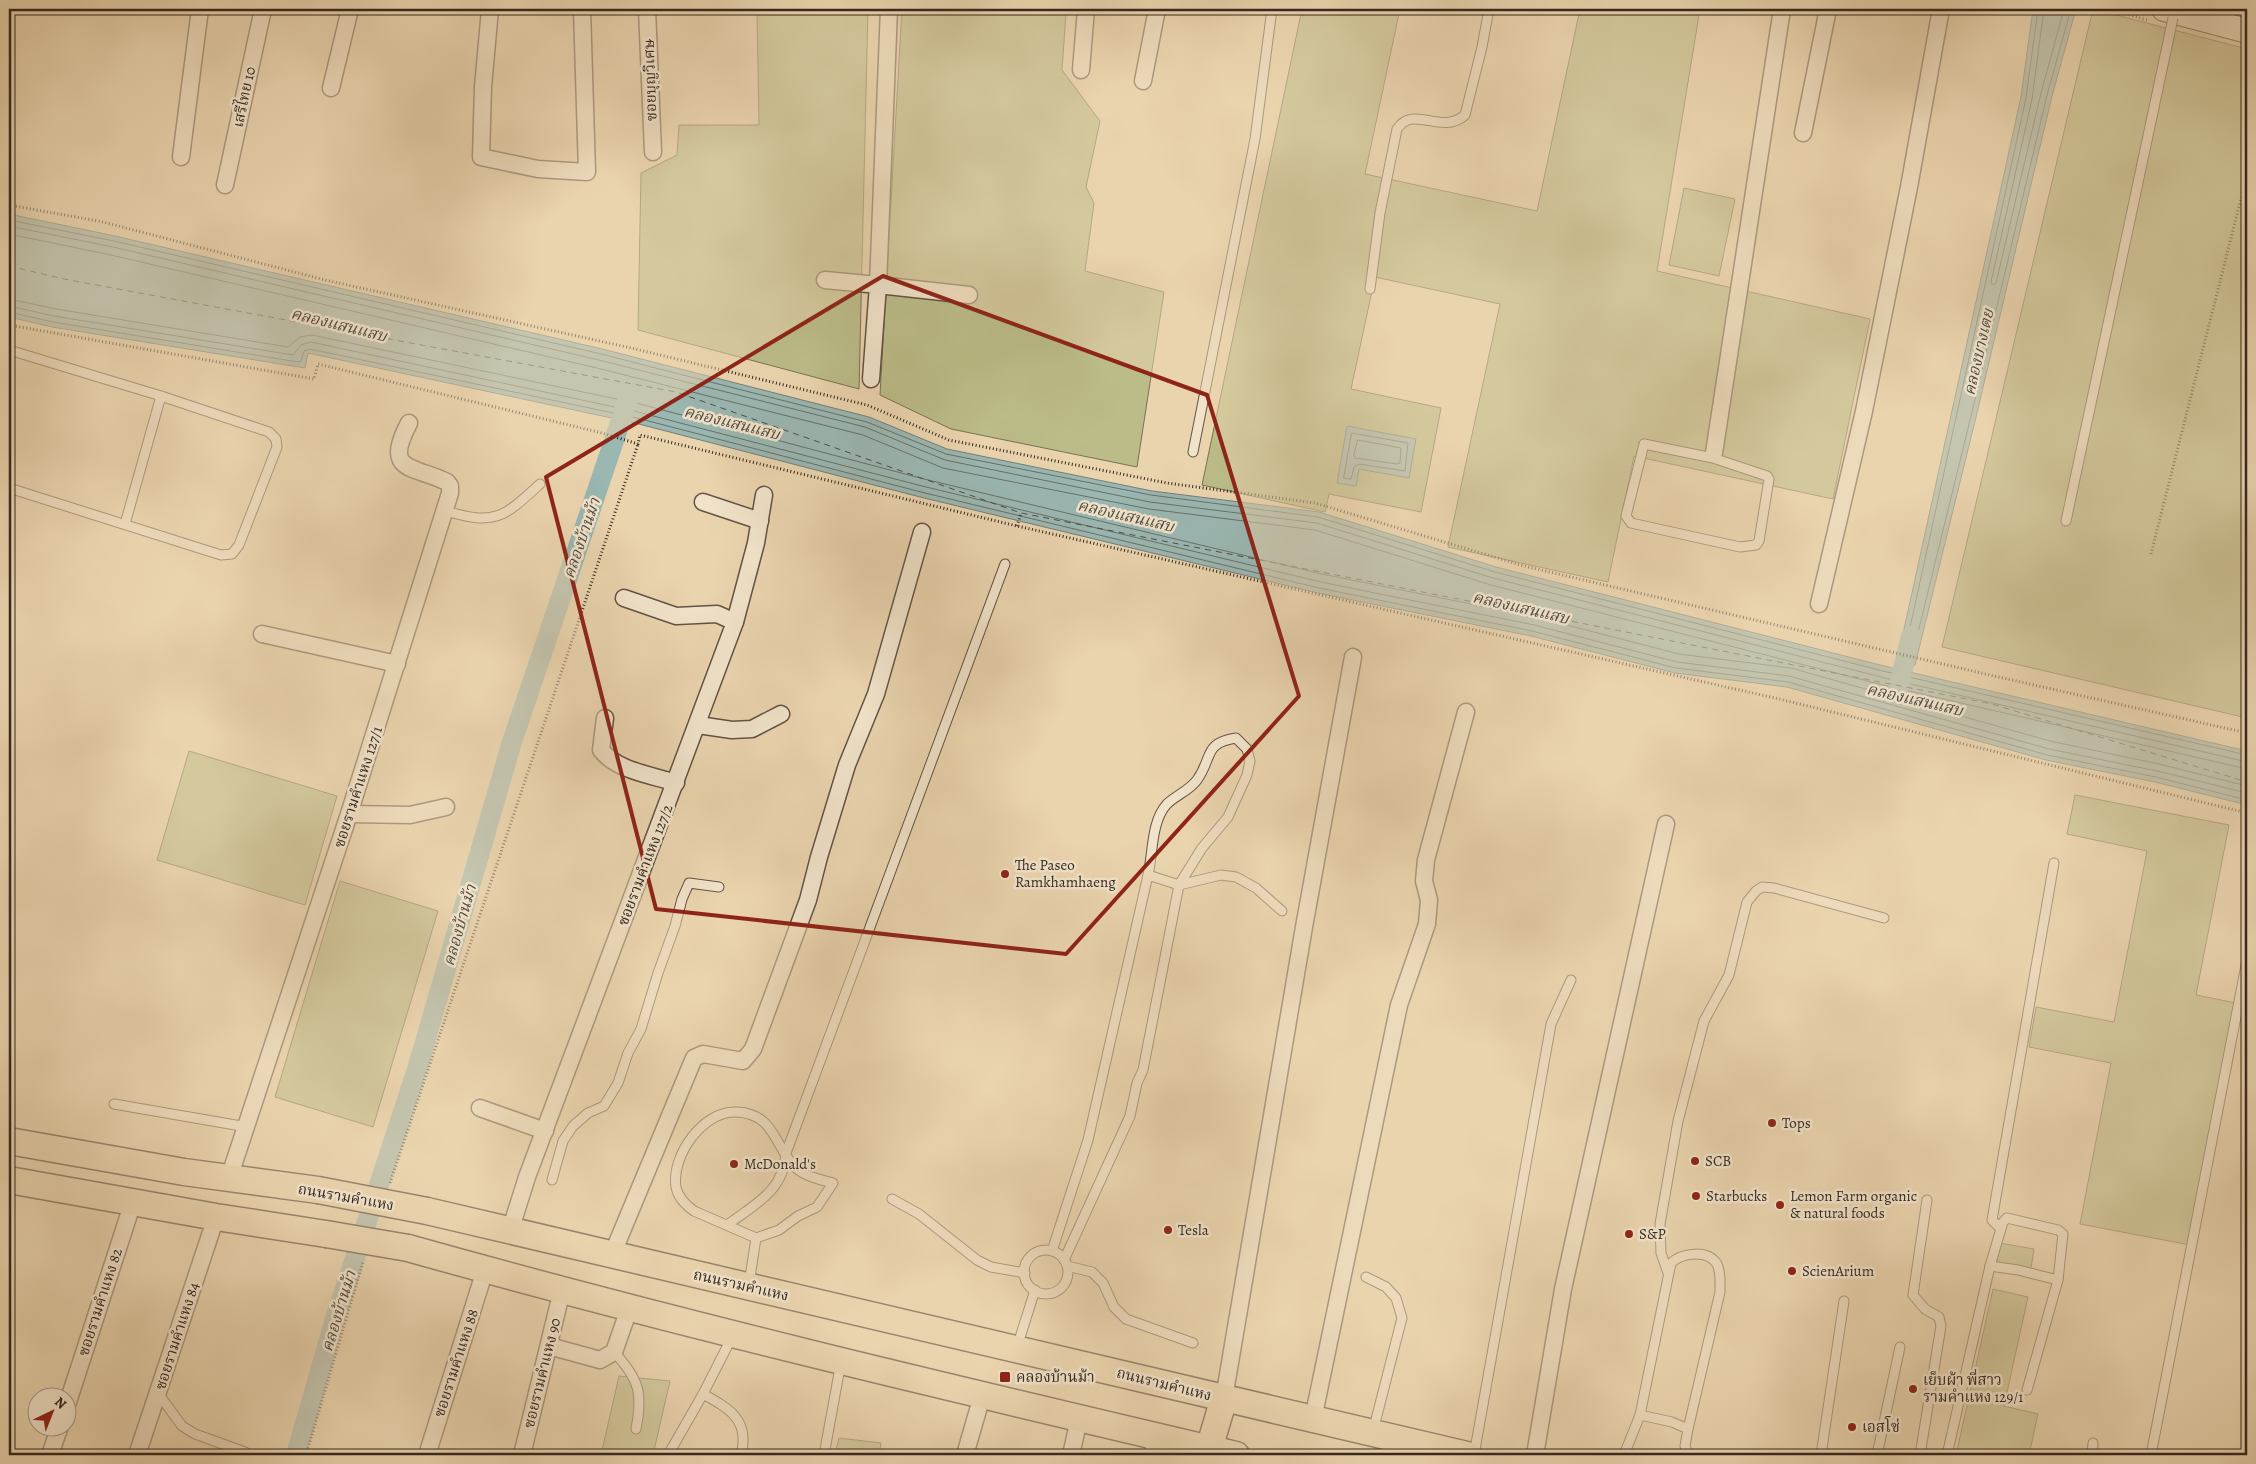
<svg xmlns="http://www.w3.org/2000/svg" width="2256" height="1464" font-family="Alegreya,'Noto Serif Thai',serif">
	<rect width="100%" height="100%" fill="#ead4ae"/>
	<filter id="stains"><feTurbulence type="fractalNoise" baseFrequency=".004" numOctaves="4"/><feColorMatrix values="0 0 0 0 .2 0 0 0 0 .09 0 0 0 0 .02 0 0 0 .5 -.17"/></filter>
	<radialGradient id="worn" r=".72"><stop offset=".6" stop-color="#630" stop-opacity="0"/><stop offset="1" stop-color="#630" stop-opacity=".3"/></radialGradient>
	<g fill="#bbbc88" stroke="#787254">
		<path d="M 757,9 L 868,9 L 859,389 L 638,330 L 641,173 L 677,155 L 679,125 L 759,125 Z"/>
		<path d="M 902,9 L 1052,9 L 1066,14 L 1062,70 L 1100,121 L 1086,187 L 1094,203 L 1085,271 L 1164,292 L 1137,467 L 951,429 L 880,395 Z"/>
		<path d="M 1302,9 L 1400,9 L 1365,174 L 1537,211 L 1580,9 L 1700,9 L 1657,271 L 1870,319 L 1833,499 L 1634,456 L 1608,582 L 1448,547 L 1500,304 L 1375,277 L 1351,389 L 1441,408 L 1421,512 L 1329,494 L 1325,512 L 1202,485 Z"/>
		<path d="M 2093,9 L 2247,49 L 2247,718 L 1942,647 Z"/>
		<path d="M 1684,188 L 1735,199 L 1719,276 L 1669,265 Z"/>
		<path d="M 189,751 L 337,796 L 305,905 L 157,860 Z"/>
		<path d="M 2075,795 L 2229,825 L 2196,995 L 2236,1003 L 2190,1245 L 2080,1224 L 2111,1063 L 2029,1047 L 2036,1007 L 2114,1022 L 2147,851 L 2067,834 Z"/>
		<path d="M 340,881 L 438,911 L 373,1127 L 275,1097 Z"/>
		<path d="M 2000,1243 L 2034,1249 L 2031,1268 L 1997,1262 Z"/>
		<path d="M 1993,1289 L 2028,1297 L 2004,1406 L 2038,1414 L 2029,1455 L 1956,1455 Z"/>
		<path d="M 619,1376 L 670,1381 L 653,1455 L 601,1455 Z"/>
		<path d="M 839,1438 L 881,1443 L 879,1455 L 835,1455 Z"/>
	</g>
	<g fill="#9ab7b2" stroke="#727e78">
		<path d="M 2033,9 L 2076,9 L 2052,96 L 1976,417 L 1915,665 L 1897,661 L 2021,97 Z"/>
		<path d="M 9,214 L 115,236 L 602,349 L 869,417 L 947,449 L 1152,491 L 1319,512 L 1496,567 L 1888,667 L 2247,751 L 2247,805 L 2155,782 L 2046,760 L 1787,687 L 1675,673 L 1531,636 L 1318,593 L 920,497 L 635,423 L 308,353 L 305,368 L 52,327 L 9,317 Z"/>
		<path d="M 1347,426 L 1416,439 L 1409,478 L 1359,469 L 1356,486 L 1337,483 Z"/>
	</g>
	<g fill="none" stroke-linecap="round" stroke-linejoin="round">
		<g stroke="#68706a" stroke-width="1">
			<path d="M 2038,9 L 2026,98 L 1904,655 L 1909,659 L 1912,657 L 1971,416 L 2047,95 L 2071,9"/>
			<path d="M 2044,9 L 2032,99 L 1991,282 L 1993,285 L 1996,283 L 2041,93 L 2064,9"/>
			<path d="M 9,220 L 114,241 L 601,354 L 867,422 L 946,454 L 1151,495 L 1318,517 L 1495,572 L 1887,672 L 2247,755"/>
			<path d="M 9,226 L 113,247 L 599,360 L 865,427 L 945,460 L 1150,502 L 1317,523 L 1493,578 L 1885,678 L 2247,762"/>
			<path d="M 9,234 L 111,255 L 597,368 L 863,435 L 943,468 L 1149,509 L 1315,530 L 1491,585 L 1883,685 L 2247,769"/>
			<path d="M 9,299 L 56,309 L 288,347 L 300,337 L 312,335 L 640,404 L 924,479 L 1322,574 L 1536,617 L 1679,654 L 1791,668 L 2050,741 L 2159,764 L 2247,786"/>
			<path d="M 9,306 L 54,316 L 293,355 L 301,345 L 311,342 L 638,412 L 922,486 L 1321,582 L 1534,625 L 1677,662 L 1789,676 L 2049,749 L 2157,771 L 2247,793"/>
			<path d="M 9,312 L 53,322 L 298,362 L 301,361 L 304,351 L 310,349 L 637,418 L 921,492 L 1319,588 L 1532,631 L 1676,668 L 1788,682 L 2047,755 L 2156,777 L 2247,800"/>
			<path d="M 1352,433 L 1408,443 L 1405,471 L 1359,464 L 1354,467 L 1351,479 L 1344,478 Z"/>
			<path d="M 1358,440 L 1401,448 L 1400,463 L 1397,464 L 1355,458 L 1354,455 Z"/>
		</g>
		<g stroke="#9ab7b2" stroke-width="20">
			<path d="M 1897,694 L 1911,636"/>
			<path d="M 296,1455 L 334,1322 L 418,1066 L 511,745 L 629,396"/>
		</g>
		<path stroke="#4e4c45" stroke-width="1" stroke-dasharray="6 5" stroke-linecap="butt" d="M 9,266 L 64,279 L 676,392 L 1021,513 L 1992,704 L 2247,782"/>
		<g stroke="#625344" stroke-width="11">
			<g id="lane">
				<path d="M 1370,289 L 1380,213 L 1397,129 C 1414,104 1441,136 1465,115 L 1482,47 L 1489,9"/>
				<path d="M 9,350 L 161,396 L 125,524"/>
				<path d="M 1644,444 L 1713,458 L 1767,476 L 1769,479 L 1759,541 L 1756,545 L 1740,547 L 1631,523 L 1626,516 Z"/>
				<path d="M 1193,452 L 1255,139 L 1272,9"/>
				<path d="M 9,488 L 221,555 L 232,554 L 239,545 L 277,447 L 276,439 L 269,432 L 161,396"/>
				<path d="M 446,511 C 496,526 504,517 540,484"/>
				<path d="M 2066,521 L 2169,37"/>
				<path d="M 114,1104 L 247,1127"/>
				<path d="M 552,1180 L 563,1141 L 573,1126 L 588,1113 L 604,1106 L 618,1083 L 628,1053 L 641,1029 L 658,973 L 675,926 L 682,899 L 689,883 L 719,887"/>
				<path d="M 892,1199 L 919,1214 L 977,1260 L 991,1267 L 1025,1273"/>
				<path d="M 727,1225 C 754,1205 784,1191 786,1153 L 1005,564"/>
				<path d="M 2000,1228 L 1992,1220 L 2054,863"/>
				<circle cx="1046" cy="1272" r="22"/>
				<path d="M 1052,1251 L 1088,1140 L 1148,875 L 1179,885 L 1221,875 L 1236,877 L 1256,888 L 1282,911"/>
				<path d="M 1064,1260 L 1130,1116 L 1137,1083 L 1143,1070 L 1179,885 L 1202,848 L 1228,817 L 1247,775 L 1250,761 L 1247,749 L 1236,738 C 1203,743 1213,758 1197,780 C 1189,791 1176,795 1167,804 C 1151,821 1153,854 1148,875"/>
				<path d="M 1067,1266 L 1092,1272 L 1103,1283 L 1114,1307 L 1126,1319 L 1193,1343"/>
				<path d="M 1990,1266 L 2018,1270 L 2058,1280 L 2027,1390"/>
				<path d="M 1668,1273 L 1661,1253 L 1660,1224 L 1678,1121 L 1704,1021 L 1729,975 L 1747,902 L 1756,891 L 1762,887 L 1774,888 L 1884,918"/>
				<path d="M 1366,1277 L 1386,1287 L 1396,1298 L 1402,1318 L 1373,1431"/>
				<path d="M 749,1284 L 756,1238 L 694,1211 C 686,1205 678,1198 676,1187 C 671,1156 703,1110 737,1112 C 775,1114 774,1146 795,1167 C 804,1176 821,1180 833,1183 L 817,1207 L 798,1216 L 779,1230 L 756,1238"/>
				<path d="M 1017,1347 L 1035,1290"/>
				<path d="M 614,1352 C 639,1379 643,1393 636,1429"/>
				<path d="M 158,1393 L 182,1426 L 195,1434 L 245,1452"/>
				<path d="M 703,1394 C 730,1409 750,1420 741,1455"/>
				<path d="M 1640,1415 L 1672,1422 L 1688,1429 L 1685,1446 L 1688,1455"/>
				<path d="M 668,1455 L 703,1394 L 732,1337"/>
				<path d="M 824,1455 L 841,1362"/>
				<path d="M 1147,1455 L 1156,1439"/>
				<path d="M 1474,1455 L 1551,1024 L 1571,980"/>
				<path d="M 1624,1455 L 1640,1415 L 1671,1263 C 1682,1253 1707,1249 1717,1264 C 1721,1272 1720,1283 1720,1292 L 1688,1429"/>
				<path d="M 1821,1455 L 1844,1301"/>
				<path d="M 1877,1455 L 1900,1347"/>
				<path d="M 1920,1455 L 1941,1326 L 1939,1317 L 1925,1309 L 1913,1295 L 1927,1200"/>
				<path d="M 1947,1455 L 1990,1266 L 2003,1222 L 2007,1218 L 2058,1230 L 2063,1234 L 2058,1280"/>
				<path d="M 2092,1455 L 2093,1443"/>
				<path d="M 2151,1455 L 2247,960"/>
			</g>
		</g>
		<g stroke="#625344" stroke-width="19">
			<g id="street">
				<path d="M 490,9 L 483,87 L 481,157 L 538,169 L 587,172 L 582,9"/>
				<path d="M 647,9 L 653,152"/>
				<path d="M 889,9 L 878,285 L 969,295"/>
				<path d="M 1081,70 L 1086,9"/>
				<path d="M 1143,81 L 1157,9"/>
				<path d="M 331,88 L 350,9"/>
				<path d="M 1803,133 L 1828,9"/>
				<path d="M 181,157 L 200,9"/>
				<path d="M 225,185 L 263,9"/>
				<path d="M 825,280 L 878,285 L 871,379"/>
				<path d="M 1714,453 L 1782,9"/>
				<path d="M 703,502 L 760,521"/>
				<path d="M 624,598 L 676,616 L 717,614 L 735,622"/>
				<path d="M 1819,604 L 1864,411 L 1909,187 L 1941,9"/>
				<path d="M 262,634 L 397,664"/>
				<path d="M 605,718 L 601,750 C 617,771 652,775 676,783"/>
				<path d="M 698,725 L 732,730 L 752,729 L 781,714"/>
				<path d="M 349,814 L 410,815 L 446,807"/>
				<path d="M 480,1108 L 545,1131"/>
				<path d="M 229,1178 L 349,814 L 450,493 L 450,486 L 447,482 C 412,465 383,473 409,423"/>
				<path d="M 510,1231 L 527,1177 L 735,622 L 756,543 L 764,495"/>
				<path d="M 612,1255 L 694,1058 L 703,1054 L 743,1061 L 753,1049 L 808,900 L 819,857 L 847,765 L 876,694 L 922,532"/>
				<path d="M 549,1346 L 600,1360 L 614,1352 L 629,1309"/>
				<path d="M 1224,1398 L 1304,927 L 1353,657"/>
				<path d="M 68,1402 L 133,1202"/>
				<path d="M 1313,1419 L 1399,1005 L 1427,924 L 1429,900 L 1424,881 L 1426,860 L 1466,712"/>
				<path d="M 50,1455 L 60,1426"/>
				<path d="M 137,1455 L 216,1217"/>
				<path d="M 427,1455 L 485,1270"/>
				<path d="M 522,1455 L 562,1290"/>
				<path d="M 965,1455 L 982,1396"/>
				<path d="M 1071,1455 L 1079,1419"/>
				<path d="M 1535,1455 L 1563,1289 L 1666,824"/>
			</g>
		</g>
		<g stroke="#352821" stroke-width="26">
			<path id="secondary" d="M 2164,9 L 2247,31"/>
		</g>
		<g stroke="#352821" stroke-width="29">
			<g id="primary">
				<path d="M 9,1141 L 184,1172 L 318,1190"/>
				<path d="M 9,1180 L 216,1217 L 326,1234"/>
				<path d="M 427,1211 L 1467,1455"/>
				<path d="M 408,1248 C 682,1325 959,1390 1236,1455"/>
				<path d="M 1209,1449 L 1224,1398"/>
			</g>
		</g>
		<g stroke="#352821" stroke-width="3" stroke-dasharray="1 2.5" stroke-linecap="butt">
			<path d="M 2109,9 L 2147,20"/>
			<path d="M 9,205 L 103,222 L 325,280 L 631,348 L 867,405 L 949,440 L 1167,483 L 1315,503 L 1524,566 L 1994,676 L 2247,733"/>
			<path d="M 9,325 L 314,379 L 318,364 L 602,433 L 638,444 L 640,435 L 1017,526 L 1779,699 L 2247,813"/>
			<path d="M 1017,526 L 1021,513"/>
			<path d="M 2151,554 L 2247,175"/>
			<path d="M 390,1183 L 638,444"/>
			<path d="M 306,1455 L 363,1262"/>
		</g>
		<use href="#lane" stroke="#f1e3ca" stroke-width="9"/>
		<use href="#street" stroke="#f1e3ca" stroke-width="16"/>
		<use href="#secondary" stroke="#f1e3ca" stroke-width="24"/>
		<use href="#primary" stroke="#ead4ae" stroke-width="26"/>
		<g stroke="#625344" stroke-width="11" stroke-linecap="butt">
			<path id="lane-bridge" d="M 2169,37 L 2173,18"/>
		</g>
		<g stroke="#352821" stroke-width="29" stroke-linecap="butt">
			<g id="primary-bridge">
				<path d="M 318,1190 L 427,1211"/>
				<path d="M 326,1234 L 408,1248"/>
			</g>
		</g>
		<use href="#lane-bridge" stroke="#f1e3ca" stroke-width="9"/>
		<use href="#primary-bridge" stroke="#ead4ae" stroke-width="26"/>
	</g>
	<path d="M0 0H2256V1464H0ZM 883,276 L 1207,395 L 1299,696 L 1066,954 L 656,909 L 546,477 Z" fill="#ead4ae" fill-opacity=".55" fill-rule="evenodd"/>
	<path fill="none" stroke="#8f2418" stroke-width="4" stroke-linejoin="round" d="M 883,276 L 1207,395 L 1299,696 L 1066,954 L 656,909 L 546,477 Z"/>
	<g fill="#8f2418" stroke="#f1e3ca" stroke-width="2">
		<circle cx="1005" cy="874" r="5"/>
		<circle cx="1772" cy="1123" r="5"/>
		<circle cx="1695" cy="1161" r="5"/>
		<circle cx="734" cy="1164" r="5"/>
		<circle cx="1696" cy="1196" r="5"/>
		<circle cx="1780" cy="1205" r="5"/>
		<circle cx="1168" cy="1230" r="5"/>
		<circle cx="1629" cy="1234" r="5"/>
		<circle cx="1792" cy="1271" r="5"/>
		<rect x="999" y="1371" width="12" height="12" rx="2.5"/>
		<circle cx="1913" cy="1389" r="5"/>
		<circle cx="1852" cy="1427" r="5"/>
	</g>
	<g text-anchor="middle" stroke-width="5" stroke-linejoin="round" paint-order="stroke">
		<g font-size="15" fill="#352821" stroke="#f1e3ca">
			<text transform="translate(650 80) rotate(-92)" y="5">ซอยบุญวิเศษ</text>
			<text transform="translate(244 97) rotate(-78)" y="5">เสรีไทย 10</text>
			<text transform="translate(358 787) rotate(-72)" y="5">ซอยรามคำแหง 127/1</text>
			<text transform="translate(645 865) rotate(-69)" y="5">ซอยรามคำแหง 127/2</text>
			<text transform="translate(346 1197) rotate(10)" y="5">ถนนรามคำแหง</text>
			<text transform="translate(741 1285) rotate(13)" y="5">ถนนรามคำแหง</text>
			<text transform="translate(100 1302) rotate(-72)" y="5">ซอยรามคำแหง 82</text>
			<text transform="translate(177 1336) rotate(-72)" y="5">ซอยรามคำแหง 84</text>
			<text transform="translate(456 1363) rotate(-72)" y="5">ซอยรามคำแหง 88</text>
			<text transform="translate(542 1373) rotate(-76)" y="5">ซอยรามคำแหง 90</text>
			<text transform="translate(1164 1384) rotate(14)" y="5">ถนนรามคำแหง</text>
		</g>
		<g font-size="15" fill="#352821" stroke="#f1e3ca" text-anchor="start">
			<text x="1015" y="870">The Paseo<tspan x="1015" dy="17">Ramkhamhaeng</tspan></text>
			<text x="1782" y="1128">Tops</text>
			<text x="1705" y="1166">SCB</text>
			<text x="744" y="1169">McDonald's</text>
			<text x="1706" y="1201">Starbucks</text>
			<text x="1790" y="1201">Lemon Farm organic<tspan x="1790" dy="17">&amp; natural foods</tspan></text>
			<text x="1178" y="1235">Tesla</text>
			<text x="1639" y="1239">S&amp;P</text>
			<text x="1802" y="1276">ScienArium</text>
			<text x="1016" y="1382">คลองบ้านม้า</text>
			<text x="1923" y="1385">เย็บผ้า พี่สาว<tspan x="1923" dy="17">รามคำแหง 129/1</tspan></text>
			<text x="1862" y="1432">เอสโซ่</text>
		</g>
		<g font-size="16" font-style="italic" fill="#4e4c45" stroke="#f1e3ca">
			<text transform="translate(339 324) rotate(14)" y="6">คลองแสนแสบ</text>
			<text transform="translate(1978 352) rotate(-77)" y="6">คลองบางเตย</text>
			<text transform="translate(732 422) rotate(14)" y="6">คลองแสนแสบ</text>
			<text transform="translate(1126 515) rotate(13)" y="6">คลองแสนแสบ</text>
			<text transform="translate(581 538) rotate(-71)" y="6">คลองบ้านม้า</text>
			<text transform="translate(1521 607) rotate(13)" y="6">คลองแสนแสบ</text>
			<text transform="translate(1915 699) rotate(13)" y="6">คลองแสนแสบ</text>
			<text transform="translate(459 925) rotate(-74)" y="6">คลองบ้านม้า</text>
			<text transform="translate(338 1311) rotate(-73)" y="6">คลองบ้านม้า</text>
		</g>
	</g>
	<rect width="2256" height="1464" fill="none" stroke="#ead4ae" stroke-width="30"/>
	<rect x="10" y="10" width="2236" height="1444" fill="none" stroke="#352821" stroke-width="2.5"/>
	<rect x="15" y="15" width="2226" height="1434" fill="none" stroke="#352821"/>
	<g transform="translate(52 1412) rotate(43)"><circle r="24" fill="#f1e3ca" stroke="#a69886"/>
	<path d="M0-4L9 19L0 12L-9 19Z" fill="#8f2418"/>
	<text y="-8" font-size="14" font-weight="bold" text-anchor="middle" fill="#352821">N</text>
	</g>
	<rect width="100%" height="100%" filter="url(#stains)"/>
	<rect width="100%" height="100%" fill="url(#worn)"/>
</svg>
